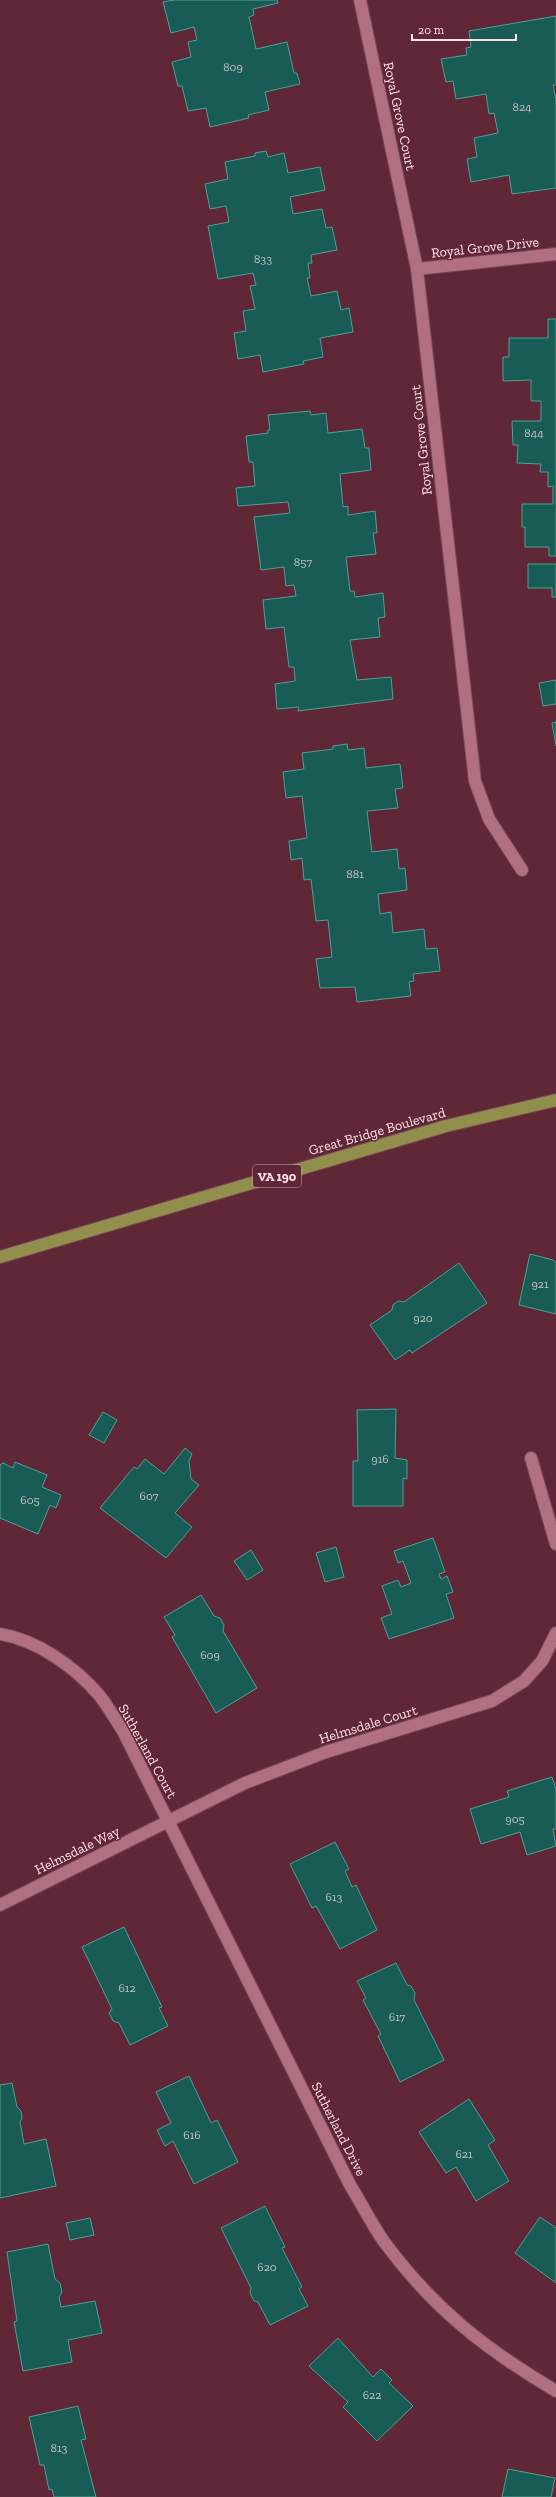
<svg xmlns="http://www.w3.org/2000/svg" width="556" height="2497" font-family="'Zilla Slab',serif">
	<rect width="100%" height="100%" fill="#602737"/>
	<g fill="#185c55" stroke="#4ca197">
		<path d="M 174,0 L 277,0 L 278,3 L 253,9 L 254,15 L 249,17 L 256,49 L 287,42 L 294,73 L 297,73 L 300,84 L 265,92 L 269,110 L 248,115 L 249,118 L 210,127 L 206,108 L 188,111 L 182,86 L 178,86 L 172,62 L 191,57 L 188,42 L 197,40 L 194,27 L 171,33 L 163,2 Z"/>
		<path d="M 556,16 L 556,85 L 553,85 L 556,100 L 556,188 L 512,194 L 509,175 L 471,182 L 467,159 L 477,157 L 474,138 L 498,133 L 494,113 L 489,114 L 486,94 L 456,99 L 453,81 L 446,82 L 441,59 L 467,55 L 466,48 L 471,47 L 469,31 Z"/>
		<path d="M 266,151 L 268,157 L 284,153 L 288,173 L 320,167 L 325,190 L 290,197 L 293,214 L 322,209 L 326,228 L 332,227 L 337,250 L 311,255 L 312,263 L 308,263 L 310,278 L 307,278 L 311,296 L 337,291 L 341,310 L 349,308 L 353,332 L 320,338 L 323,357 L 303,361 L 304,364 L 263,372 L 260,355 L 238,359 L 234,333 L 246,331 L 243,311 L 255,309 L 250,286 L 256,285 L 253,273 L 218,279 L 208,226 L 229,222 L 226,206 L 210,209 L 205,184 L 228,179 L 225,162 L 255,156 L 255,153 Z"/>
		<path d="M 548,319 L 556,319 L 556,556 L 549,556 L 549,547 L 525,547 L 525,527 L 522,527 L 522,504 L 553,504 L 553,486 L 548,487 L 548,472 L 540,472 L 541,464 L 517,463 L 518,445 L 513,445 L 512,421 L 541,421 L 541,401 L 531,401 L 531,380 L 503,381 L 503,357 L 509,357 L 509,338 L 548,338 Z"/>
		<path d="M 310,411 L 311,415 L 326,413 L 328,433 L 362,429 L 365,448 L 369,448 L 371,470 L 340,474 L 343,507 L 348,506 L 348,515 L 375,511 L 377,533 L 373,533 L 376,554 L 346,557 L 350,591 L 354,591 L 355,597 L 383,593 L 385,617 L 378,618 L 380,637 L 350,640 L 357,680 L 391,677 L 393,699 L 298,711 L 299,707 L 277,709 L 275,684 L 295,681 L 294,667 L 289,667 L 284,627 L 266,629 L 263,600 L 296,596 L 294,585 L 286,586 L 284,567 L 261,570 L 254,517 L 290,513 L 288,502 L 238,506 L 236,488 L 255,486 L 253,462 L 249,462 L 246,436 L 268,433 L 268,430 L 270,430 L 268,415 Z"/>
		<path d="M 528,564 L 556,564 L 556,597 L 552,597 L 552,588 L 528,588 Z"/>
		<path d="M 556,680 L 556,704 L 543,706 L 539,683 Z"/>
		<path d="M 556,722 L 556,746 L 552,723 Z"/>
		<path d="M 347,744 L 348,750 L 364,748 L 366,768 L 400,764 L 403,788 L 395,789 L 398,808 L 367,811 L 372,852 L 397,849 L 399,869 L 405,868 L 407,890 L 378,894 L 380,914 L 391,912 L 393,933 L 424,929 L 426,949 L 437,948 L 440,971 L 413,974 L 414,981 L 409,982 L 411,996 L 357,1002 L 355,987 L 320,988 L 316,959 L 332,957 L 328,920 L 316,921 L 311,879 L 304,880 L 302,858 L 291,860 L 289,841 L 307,838 L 302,796 L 286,798 L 283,772 L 304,769 L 302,753 L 333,749 L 333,746 Z"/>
		<path d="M 530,1254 L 553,1260 L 556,1263 L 556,1314 L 519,1305 Z"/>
		<path d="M 459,1263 L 487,1303 L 412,1353 L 410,1350 L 395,1360 L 370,1325 L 392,1310 L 393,1305 L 398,1301 L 404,1302 Z"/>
		<path d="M 396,1409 L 395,1458 L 407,1460 L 407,1479 L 403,1478 L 403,1506 L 353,1506 L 353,1461 L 358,1461 L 357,1410 Z"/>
		<path d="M 103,1412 L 117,1420 L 104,1443 L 89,1435 Z"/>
		<path d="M 185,1448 L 192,1454 L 189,1461 L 191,1479 L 199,1485 L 175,1513 L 192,1527 L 166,1558 L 100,1508 L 134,1467 L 137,1469 L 145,1459 L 164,1474 Z"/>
		<path d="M 15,1462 L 47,1475 L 42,1487 L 61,1495 L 56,1508 L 50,1505 L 38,1534 L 0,1518 L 0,1465 L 3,1463 L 13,1468 Z"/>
		<path d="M 433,1538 L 445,1572 L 439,1574 L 441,1579 L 447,1576 L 453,1592 L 446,1594 L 454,1618 L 389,1639 L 381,1618 L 392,1614 L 382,1586 L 398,1580 L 401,1587 L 411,1583 L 403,1561 L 398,1563 L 394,1551 Z"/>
		<path d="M 336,1547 L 344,1577 L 325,1582 L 316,1553 Z"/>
		<path d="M 251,1550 L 263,1570 L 247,1580 L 234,1561 Z"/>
		<path d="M 201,1595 L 214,1616 L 220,1618 L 224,1625 L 223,1631 L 257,1688 L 216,1713 L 172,1637 L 175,1635 L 164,1617 Z"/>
		<path d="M 552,1777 L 556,1789 L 556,1829 L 553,1829 L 556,1846 L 527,1855 L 520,1832 L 481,1844 L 470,1809 L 509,1797 L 507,1791 Z"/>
		<path d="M 335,1842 L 349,1869 L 345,1871 L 352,1887 L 356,1885 L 377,1930 L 340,1949 L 316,1906 L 312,1908 L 290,1864 Z"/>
		<path d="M 124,1927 L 162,2007 L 159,2008 L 168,2026 L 130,2045 L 119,2023 L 113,2021 L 109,2013 L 112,2009 L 82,1947 Z"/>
		<path d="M 396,1963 L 407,1985 L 411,1986 L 415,1993 L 414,2000 L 444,2060 L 400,2082 L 378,2036 L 381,2034 L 363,2000 L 366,1998 L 357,1981 Z"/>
		<path d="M 189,2076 L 211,2123 L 217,2120 L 238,2162 L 194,2184 L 173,2141 L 165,2146 L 157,2130 L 171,2123 L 156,2092 Z"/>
		<path d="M 12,2083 L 17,2107 L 21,2111 L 22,2118 L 20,2122 L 24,2144 L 46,2139 L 56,2186 L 0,2198 L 0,2085 Z"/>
		<path d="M 469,2099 L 495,2140 L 488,2145 L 509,2181 L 476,2201 L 456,2167 L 446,2173 L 419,2132 Z"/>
		<path d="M 265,2206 L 285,2247 L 282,2248 L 302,2287 L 299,2289 L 308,2306 L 270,2325 L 258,2302 L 254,2301 L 250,2293 L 251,2288 L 221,2228 Z"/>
		<path d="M 540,2217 L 556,2228 L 556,2283 L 515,2253 Z"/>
		<path d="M 90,2218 L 94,2235 L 70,2240 L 66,2223 Z"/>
		<path d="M 48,2244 L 55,2279 L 60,2283 L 62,2292 L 59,2297 L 61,2307 L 95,2301 L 102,2333 L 68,2340 L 72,2362 L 23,2371 L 14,2322 L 17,2321 L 7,2252 Z"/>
		<path d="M 338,2338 L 373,2377 L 381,2369 L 392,2380 L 389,2383 L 413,2406 L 377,2441 L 343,2407 L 348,2402 L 309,2366 Z"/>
		<path d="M 78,2406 L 86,2439 L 81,2440 L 96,2497 L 54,2497 L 52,2489 L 49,2490 L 44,2465 L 40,2465 L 29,2417 Z"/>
		<path d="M 508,2469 L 555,2478 L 551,2497 L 502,2497 Z"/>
	</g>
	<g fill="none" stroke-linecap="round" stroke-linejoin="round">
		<g stroke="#774856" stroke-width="14">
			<g id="minor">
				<path d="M 360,0 L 417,269 L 475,781 L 489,819 L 522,870"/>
				<path d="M 417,269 L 556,254"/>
				<path d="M 531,1458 L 556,1544"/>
				<path d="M 0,1634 C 37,1640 75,1667 99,1695 C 108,1706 115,1719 123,1731 L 350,2185 C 362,2204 372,2225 385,2243 C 434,2309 485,2349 556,2391"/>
				<path d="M 0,1905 L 245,1783 L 326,1752 L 492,1701 L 524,1681 L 542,1661 L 556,1633"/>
			</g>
		</g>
		<g stroke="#774856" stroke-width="14">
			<path id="major" d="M 0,1257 L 446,1126 L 556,1100"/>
		</g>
		<use href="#minor" stroke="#b1707f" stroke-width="12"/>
		<use href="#major" stroke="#928e4b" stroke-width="12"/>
	</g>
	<g text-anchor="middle" stroke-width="3" stroke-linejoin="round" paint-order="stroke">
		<g font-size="12" fill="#c5c0c2">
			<text x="233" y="71">809</text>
			<text x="522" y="111">824</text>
			<text x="263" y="263">833</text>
			<text x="534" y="437">844</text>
			<text x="303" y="566">857</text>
			<text x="355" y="878">881</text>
			<text x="540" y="1288">921</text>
			<text x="423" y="1322">920</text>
			<text x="380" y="1463">916</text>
			<text x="149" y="1500">607</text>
			<text x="30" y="1504">605</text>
			<text x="210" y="1659">609</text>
			<text x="515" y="1823">905</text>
			<text x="334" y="1901">613</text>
			<text x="127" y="1992">612</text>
			<text x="397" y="2021">617</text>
			<text x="192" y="2139">616</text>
			<text x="464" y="2158">621</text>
			<text x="267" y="2271">620</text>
			<text x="372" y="2399">622</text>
			<text x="59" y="2452">813</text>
		</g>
		<rect fill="#602737" stroke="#cfa9b2" stroke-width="1" x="253" y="1165" width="48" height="22" rx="3"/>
		<g font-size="13" font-weight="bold" fill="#ffe1e6">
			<text x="277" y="1181">VA 190</text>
		</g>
		<g font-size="14" fill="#ffe1e6" stroke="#602737">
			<text transform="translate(400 116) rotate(78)" y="5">Royal Grove Court</text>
			<text transform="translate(485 247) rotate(-6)" y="5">Royal Grove Drive</text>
			<text transform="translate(421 440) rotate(-96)" y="5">Royal Grove Court</text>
			<text transform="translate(377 1131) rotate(-16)" y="5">Great Bridge Boulevard</text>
			<text transform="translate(368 1724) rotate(-17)" y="5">Helmsdale Court</text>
			<text transform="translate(148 1751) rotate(61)" y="5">Sutherland Court</text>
			<text transform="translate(77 1850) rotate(-26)" y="5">Helmsdale Way</text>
			<text transform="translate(339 2129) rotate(63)" y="5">Sutherland Drive</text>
		</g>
	</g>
	<path d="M412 34v6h104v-6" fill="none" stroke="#ffe1e6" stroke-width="2"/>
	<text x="418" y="34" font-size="12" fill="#ffe1e6" stroke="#602737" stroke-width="3" paint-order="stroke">20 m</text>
</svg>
